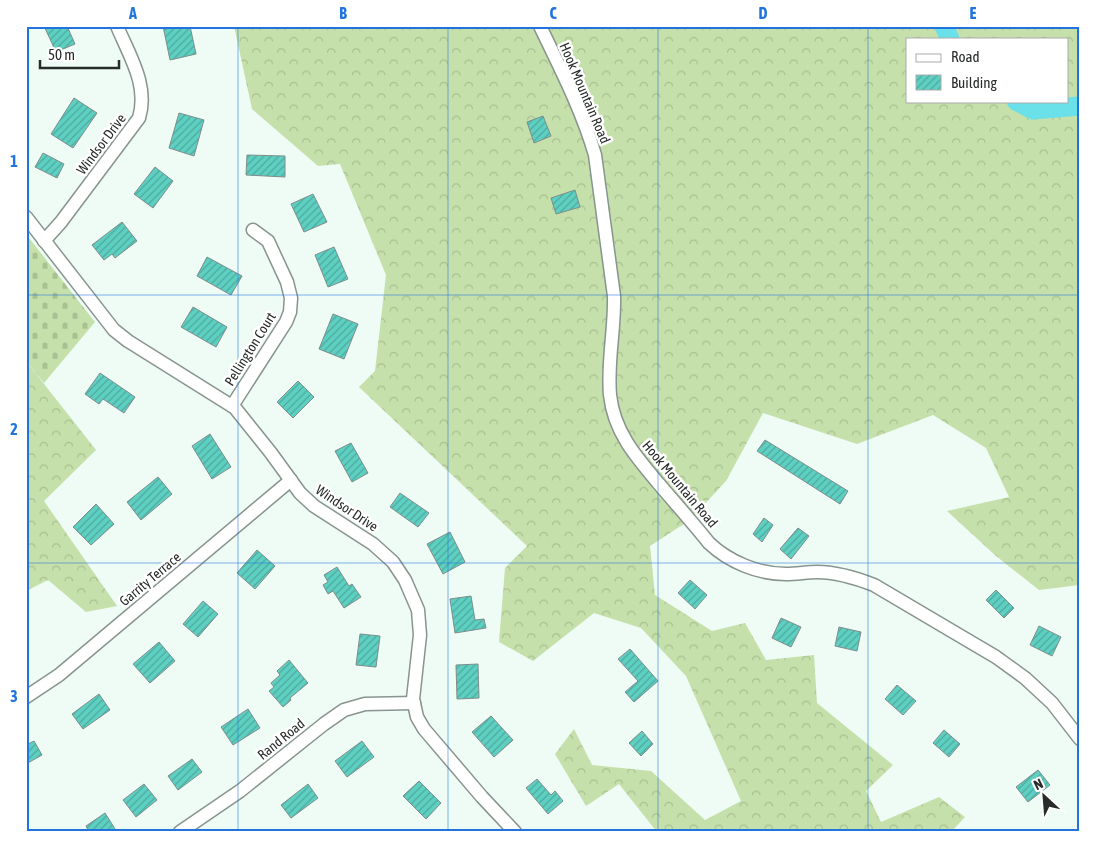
<svg xmlns="http://www.w3.org/2000/svg" width="1106" height="858" font-family="'Asap Condensed',sans-serif">
	<defs>
		<pattern id="forest-crowns" width="20" height="18" patternUnits="userSpaceOnUse" patternTransform="scale(1.25)"><rect width="20" height="18" fill="#c5e0aa"/><path d="M2 6a3 3 0 1 1 6 0M12 15a3 3 0 1 1 6 0" fill="none" stroke="#a9c092"/></pattern>
		<pattern id="cemetery-stones" width="16" height="16" patternUnits="userSpaceOnUse" patternTransform="scale(1.25)"><rect width="16" height="16" fill="#c5e0aa"/><path d="M2 7V4a2 2 0 0 1 4 0v3zM10 15v-3a2 2 0 0 1 4 0v3z" fill="#a9c092"/></pattern>
		<pattern id="building-hatch" width="6" height="6" patternUnits="userSpaceOnUse" patternTransform="scale(1.25)"><rect width="6" height="6" fill="#5dd0c2"/><path d="M-1 1l2-2M0 6l6-6M5 7l2-2" fill="none" stroke="#4da99e"/></pattern>
	</defs>
	<rect width="100%" height="100%" fill="#eefcf5"/>
	<g fill="url(#forest-crowns)" fill-rule="evenodd">
		<path d="M 234,26 L 1080,26 L 1080,585 L 1039,590 L 996,556 L 947,511 L 1009,497 L 986,448 L 933,415 L 857,444 L 763,413 L 726,481 L 690,520 L 650,546 L 655,595 L 712,631 L 745,623 L 766,660 L 814,655 L 817,703 L 893,765 L 866,791 L 881,822 L 939,797 L 965,817 L 951,832 L 657,832 L 619,784 L 586,806 L 555,754 L 574,729 L 592,765 L 651,771 L 705,820 L 741,801 L 686,676 L 641,628 L 594,613 L 533,661 L 499,642 L 505,568 L 527,546 L 359,387 L 375,371 L 386,275 L 340,164 L 318,166 L 252,109 ZM 907,39 L 1067,39 L 1067,101 L 907,101 Z"/>
		<path d="M 26,361 L 96,450 L 44,501 L 117,606 L 86,612 L 48,580 L 26,591 Z"/>
	</g>
	<path fill="url(#cemetery-stones)" d="M 26,234 L 95,322 L 44,383 L 26,361 Z"/>
	<g fill="none" stroke-linecap="round" stroke-linejoin="round">
		<g stroke="#6ae0e9" stroke-width="19">
			<path d="M 944,26 L 950,39"/>
			<path d="M 1016,101 L 1033,110 L 1080,106"/>
		</g>
	</g>
	<g fill="url(#building-hatch)" stroke="#7f8d8b">
		<path d="M 44,26 L 67,26 L 75,44 L 56,52 Z"/>
		<path d="M 163,26 L 190,26 L 196,54 L 170,60 Z"/>
		<path d="M 74,98 L 97,113 L 73,148 L 51,134 Z"/>
		<path d="M 179,113 L 204,120 L 194,156 L 169,148 Z"/>
		<path d="M 543,116 L 551,136 L 534,143 L 527,122 Z"/>
		<path d="M 43,153 L 64,164 L 57,178 L 35,167 Z"/>
		<path d="M 247,155 L 285,156 L 285,177 L 246,175 Z"/>
		<path d="M 155,167 L 173,181 L 153,208 L 134,194 Z"/>
		<path d="M 575,190 L 580,207 L 556,214 L 551,198 Z"/>
		<path d="M 313,194 L 327,222 L 304,232 L 291,204 Z"/>
		<path d="M 122,222 L 137,241 L 115,258 L 112,254 L 104,260 L 92,245 Z"/>
		<path d="M 334,247 L 348,279 L 328,287 L 315,255 Z"/>
		<path d="M 207,257 L 242,276 L 231,295 L 197,276 Z"/>
		<path d="M 193,307 L 227,327 L 216,347 L 181,327 Z"/>
		<path d="M 333,314 L 358,324 L 344,359 L 319,349 Z"/>
		<path d="M 100,373 L 135,397 L 124,413 L 103,399 L 99,404 L 85,394 Z"/>
		<path d="M 298,381 L 314,397 L 293,418 L 277,402 Z"/>
		<path d="M 210,434 L 231,467 L 212,479 L 192,446 Z"/>
		<path d="M 765,440 L 848,491 L 840,504 L 757,451 Z"/>
		<path d="M 351,443 L 368,473 L 352,482 L 335,451 Z"/>
		<path d="M 158,477 L 172,494 L 141,520 L 127,502 Z"/>
		<path d="M 400,493 L 429,513 L 418,527 L 390,507 Z"/>
		<path d="M 96,504 L 114,524 L 91,545 L 73,527 Z"/>
		<path d="M 764,518 L 773,525 L 762,542 L 753,534 Z"/>
		<path d="M 798,528 L 809,536 L 791,559 L 780,549 Z"/>
		<path d="M 450,532 L 465,562 L 443,574 L 427,544 Z"/>
		<path d="M 257,550 L 275,566 L 255,589 L 237,573 Z"/>
		<path d="M 337,567 L 349,586 L 352,584 L 361,597 L 344,608 L 333,591 L 328,594 L 323,585 L 328,582 L 324,575 Z"/>
		<path d="M 690,580 L 707,595 L 695,609 L 678,593 Z"/>
		<path d="M 996,590 L 1014,608 L 1004,618 L 986,600 Z"/>
		<path d="M 471,596 L 475,620 L 484,619 L 486,628 L 455,633 L 450,599 Z"/>
		<path d="M 203,601 L 218,614 L 198,637 L 183,624 Z"/>
		<path d="M 781,618 L 801,627 L 791,647 L 772,638 Z"/>
		<path d="M 1039,626 L 1061,637 L 1052,656 L 1030,645 Z"/>
		<path d="M 839,627 L 861,632 L 857,651 L 835,646 Z"/>
		<path d="M 360,634 L 380,636 L 376,667 L 356,665 Z"/>
		<path d="M 159,642 L 175,661 L 150,683 L 133,664 Z"/>
		<path d="M 630,649 L 658,681 L 634,702 L 625,692 L 638,681 L 618,659 Z"/>
		<path d="M 289,660 L 308,683 L 290,698 L 291,700 L 283,707 L 269,691 L 274,687 L 271,683 L 280,675 L 277,671 Z"/>
		<path d="M 478,664 L 479,698 L 457,699 L 456,665 Z"/>
		<path d="M 897,685 L 916,701 L 903,715 L 885,699 Z"/>
		<path d="M 99,694 L 110,710 L 83,729 L 72,714 Z"/>
		<path d="M 248,709 L 260,728 L 233,745 L 221,727 Z"/>
		<path d="M 491,716 L 513,740 L 494,757 L 472,732 Z"/>
		<path d="M 944,730 L 960,744 L 949,757 L 933,743 Z"/>
		<path d="M 642,731 L 653,744 L 641,756 L 629,743 Z"/>
		<path d="M 34,741 L 42,755 L 26,764 L 26,745 Z"/>
		<path d="M 362,741 L 374,757 L 347,777 L 335,761 Z"/>
		<path d="M 192,759 L 202,772 L 178,790 L 168,776 Z"/>
		<path d="M 1038,770 L 1050,785 L 1028,802 L 1016,787 Z"/>
		<path d="M 537,779 L 551,795 L 555,791 L 563,801 L 548,814 L 526,788 Z"/>
		<path d="M 419,781 L 441,803 L 426,819 L 403,796 Z"/>
		<path d="M 144,784 L 157,800 L 136,817 L 123,800 Z"/>
		<path d="M 308,784 L 318,798 L 291,818 L 281,805 Z"/>
		<path d="M 105,813 L 117,832 L 89,832 L 86,826 Z"/>
	</g>
	<g fill="none" stroke-linecap="round" stroke-linejoin="round">
		<g stroke="#88948e" stroke-width="15">
			<g id="minor">
				<path d="M 540,26 C 560,68 582,110 595,155 L 614,296 C 615,329 607,362 610,395 C 614,432 636,457 659,484 C 676,504 693,523 709,543 C 729,562 758,574 786,574 C 797,574 807,572 817,572 C 837,572 856,578 874,585 L 996,657 L 1025,678 L 1052,703 L 1080,739"/>
				<path d="M 26,217 L 114,330 L 128,341 L 235,408 L 271,453 L 300,493 L 314,506 L 373,544 L 393,562 L 405,580 L 418,610 L 420,635 L 413,699 L 417,717 L 424,729 L 482,797 L 515,832"/>
				<path d="M 44,241 L 61,222 L 139,118 C 149,85 129,55 117,26"/>
				<path d="M 232,406 L 286,322 L 290,312 L 291,298 L 287,282 L 268,241 L 253,230"/>
				<path d="M 26,697 L 59,675 L 291,480"/>
				<path d="M 180,832 L 240,791 L 324,724 L 344,710 L 365,704 L 414,703"/>
			</g>
		</g>
		<use href="#minor" stroke="#fff" stroke-width="12"/>
	</g>
	<path fill="none" stroke="#2173de" stroke-width="1" stroke-opacity="0.55" d="M 238,26 L 238,832M 448,26 L 448,832M 658,26 L 658,832M 868,26 L 868,832M 26,295 L 1080,295M 26,563 L 1080,563"/>
	<g text-anchor="middle" stroke-width="5" stroke-linejoin="round" paint-order="stroke">
		<g font-size="14" fill="#272c2a" stroke="#fff">
			<text transform="translate(585 93) rotate(67)" y="5">Hook Mountain Road</text>
			<text transform="translate(101 144) rotate(-53)" y="5">Windsor Drive</text>
			<text transform="translate(250 349) rotate(-58)" y="5">Pellington Court</text>
			<text transform="translate(680 484) rotate(50)" y="5">Hook Mountain Road</text>
			<text transform="translate(347 508) rotate(34)" y="5">Windsor Drive</text>
			<text transform="translate(150 579) rotate(-40)" y="5">Garrity Terrace</text>
			<text transform="translate(281 739) rotate(-39)" y="5">Rand Road</text>
		</g>
	</g>
	<rect width="1106" height="858" fill="none" stroke="#ffffff" stroke-width="55"/>
	<rect x="906" y="38" width="162" height="65" fill="#ffffff" stroke="#a9abaa"/>
	<rect x="916" y="54" width="25" height="8" fill="#ffffff" stroke="#a9abaa"/>
	<text x="951" y="62" font-size="15" fill="#272c2a">Road</text>
	<rect x="916" y="75" width="25" height="15" fill="url(#building-hatch)" stroke="#a9abaa"/>
	<text x="951" y="88" font-size="15" fill="#272c2a">Building</text>
	<g transform="translate(1044 796) rotate(334)" stroke="#ffffff" stroke-width="4" paint-order="stroke">
	<path d="M0-4L9 19L0 12L-9 19Z" fill="#272c2a"/>
	<text y="-8" font-size="14" font-weight="bold" text-anchor="middle" fill="#272c2a">N</text>
	</g>
	<path d="M40 60v8h79v-8" fill="none" stroke="#272c2a" stroke-width="2.5"/>
	<text x="48" y="60" font-size="15" fill="#272c2a" stroke="#ffffff" stroke-width="4" paint-order="stroke">50 m</text>
	<rect x="28" y="28" width="1050" height="802" fill="none" stroke="#2173de" stroke-width="2"/>
	<g font-size="16" text-anchor="middle" font-weight="bold" fill="#2173de">
		<text x="133" y="19">A</text>
		<text x="343" y="19">B</text>
		<text x="553" y="19">C</text>
		<text x="763" y="19">D</text>
		<text x="973" y="19">E</text>
		<text x="14" y="167">1</text>
		<text x="14" y="435">2</text>
		<text x="14" y="702">3</text>
	</g>
</svg>
